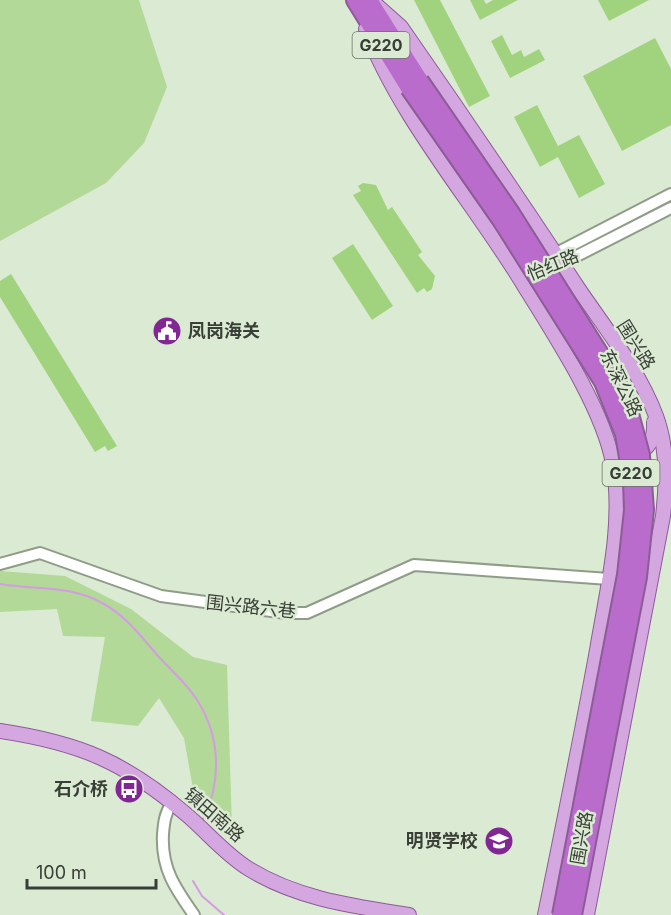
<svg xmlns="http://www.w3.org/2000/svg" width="671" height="915" font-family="Inter,'Noto Sans SC',sans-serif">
	<rect width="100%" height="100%" fill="#dbead3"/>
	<g fill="#b2d998">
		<path d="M 0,0 L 139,0 L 167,87 L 144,143 L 106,183 L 0,241 Z"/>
		<path d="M 0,571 L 65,576 L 131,609 L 193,657 L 227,665 L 232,829 L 197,811 L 184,738 L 159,698 L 138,726 L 91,721 L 105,637 L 63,636 L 57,609 L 0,612 Z"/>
	</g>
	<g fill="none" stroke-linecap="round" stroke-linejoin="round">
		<g stroke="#d79ae5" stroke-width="2">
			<path d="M 0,584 C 34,590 71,585 102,603 C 125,615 141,636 158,656 C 171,670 187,684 197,700 C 221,737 222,783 202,821"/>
			<path d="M 193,881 L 202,896 L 224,915"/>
		</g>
	</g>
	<g fill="#a1d37f">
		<path d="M 414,0 L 440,0 L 490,96 L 469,107 Z"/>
		<path d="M 470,0 L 484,0 L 486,4 L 493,0 L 518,0 L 480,20 Z"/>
		<path d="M 598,0 L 649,0 L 609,21 Z"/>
		<path d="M 502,35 L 512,55 L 521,50 L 524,57 L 539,49 L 545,60 L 510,78 L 491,41 Z"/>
		<path d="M 655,38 L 671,69 L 671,125 L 622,151 L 583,76 Z"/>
		<path d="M 537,105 L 558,146 L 579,135 L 605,184 L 579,198 L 558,157 L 540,167 L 514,117 Z"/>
		<path d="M 363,183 L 376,185 L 388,210 L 392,207 L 422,252 L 418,255 L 435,276 L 432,289 L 427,292 L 424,288 L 417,293 L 353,195 L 361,191 L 358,186 Z"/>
		<path d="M 353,244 L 393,306 L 372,320 L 332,258 Z"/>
		<path d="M 11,274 L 117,446 L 108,451 L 105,446 L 95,452 L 0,297 L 0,281 Z"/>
	</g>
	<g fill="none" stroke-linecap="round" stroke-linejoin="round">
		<g stroke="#8f9c87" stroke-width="14">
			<g id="minor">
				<path d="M 549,257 L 671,194"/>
				<path d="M 557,266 L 671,208"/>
				<path d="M 0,564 L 40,553 L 161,596 L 286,613 L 307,613 L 414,565 L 609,579"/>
				<path d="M 172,803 C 165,813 164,822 163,834 C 161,868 175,888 194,915"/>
			</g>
		</g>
		<g stroke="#8c5c97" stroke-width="16">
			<g id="major">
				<path d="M 374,3 L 401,27 C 461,113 520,200 578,288 C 605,328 639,370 656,416 C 668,448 667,483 663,516 L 587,915"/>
				<path d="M 366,29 C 398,115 471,200 520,279 C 551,330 602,405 613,463 C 624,524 607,589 597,650 C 581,738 563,827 545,915"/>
				<path d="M 634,455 C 650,449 655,438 654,422"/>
				<path d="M 0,731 C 80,743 125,762 187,815 C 207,832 226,855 249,869 C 298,899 353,906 409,915"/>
			</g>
		</g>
		<g stroke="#8c5c97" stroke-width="20">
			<g id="highway">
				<path d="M 355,0 L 409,88"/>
				<path d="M 369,0 L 420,81"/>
			</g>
		</g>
		<use href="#minor" stroke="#fff" stroke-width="10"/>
		<use href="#major" stroke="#d5a7e0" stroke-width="14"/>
		<use href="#highway" stroke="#b96ccb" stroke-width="16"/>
		<g stroke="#8c5c97" stroke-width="20" stroke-linecap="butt">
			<g id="highway-bridge">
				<path d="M 420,81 L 511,213 L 614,376 L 628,406 L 641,455 L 645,510 L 638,577 L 573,915"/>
				<path d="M 409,88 L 501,220 L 603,382 L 624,434 L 632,481 L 633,510 L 626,575 L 561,915"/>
			</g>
		</g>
		<use href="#highway-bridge" stroke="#b96ccb" stroke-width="16"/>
	</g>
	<defs>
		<g id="civic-disc" transform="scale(1.5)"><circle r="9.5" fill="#812794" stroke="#dbead3"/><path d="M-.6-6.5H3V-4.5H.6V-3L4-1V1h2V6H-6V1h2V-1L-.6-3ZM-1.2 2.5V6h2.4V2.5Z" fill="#fff"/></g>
		<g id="bus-disc" transform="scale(1.5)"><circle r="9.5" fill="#812794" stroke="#dbead3"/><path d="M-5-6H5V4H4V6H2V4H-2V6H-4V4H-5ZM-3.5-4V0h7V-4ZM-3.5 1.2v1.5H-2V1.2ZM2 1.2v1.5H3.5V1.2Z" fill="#fff"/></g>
		<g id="school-disc" transform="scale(1.5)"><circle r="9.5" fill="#812794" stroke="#dbead3"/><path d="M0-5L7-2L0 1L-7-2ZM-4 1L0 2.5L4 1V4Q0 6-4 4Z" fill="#fff"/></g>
	</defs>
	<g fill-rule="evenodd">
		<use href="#civic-disc" x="167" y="331"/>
		<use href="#bus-disc" x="129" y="789"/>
		<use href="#school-disc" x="499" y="841"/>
	</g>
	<g text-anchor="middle" stroke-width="5" stroke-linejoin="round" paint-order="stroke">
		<g fill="#dbead3" stroke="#6a7265" stroke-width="1.5">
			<rect x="352.5" y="32" width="57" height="26" rx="4.5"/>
			<rect x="602.5" y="460" width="57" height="26" rx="4.5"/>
		</g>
		<g font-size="16" font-weight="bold" fill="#393e36">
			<text x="381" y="51">G220</text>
			<text x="631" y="479">G220</text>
		</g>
		<g font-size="18" fill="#393e36" stroke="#dbead3">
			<text transform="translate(553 265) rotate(-22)" y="6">怡红路</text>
			<text transform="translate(636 345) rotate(58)" y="6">围兴路</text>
			<text transform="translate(621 383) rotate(64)" y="6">东深公路</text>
			<text transform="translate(251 607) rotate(6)" y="6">围兴路六巷</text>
			<text transform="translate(214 815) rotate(41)" y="6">镇田南路</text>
			<text transform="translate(582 838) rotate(-80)" y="6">围兴路</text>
		</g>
		<g font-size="18" font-weight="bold" fill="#393e36" stroke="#dbead3" text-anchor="end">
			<text x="188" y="337" text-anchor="start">凤岗海关</text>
			<text x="108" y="795">石介桥</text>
			<text x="478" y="847">明贤学校</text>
		</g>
	</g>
	<path d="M27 879v9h129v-9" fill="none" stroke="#393e36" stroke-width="3"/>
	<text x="36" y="879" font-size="18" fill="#393e36" stroke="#dbead3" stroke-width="4.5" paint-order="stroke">100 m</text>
</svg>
